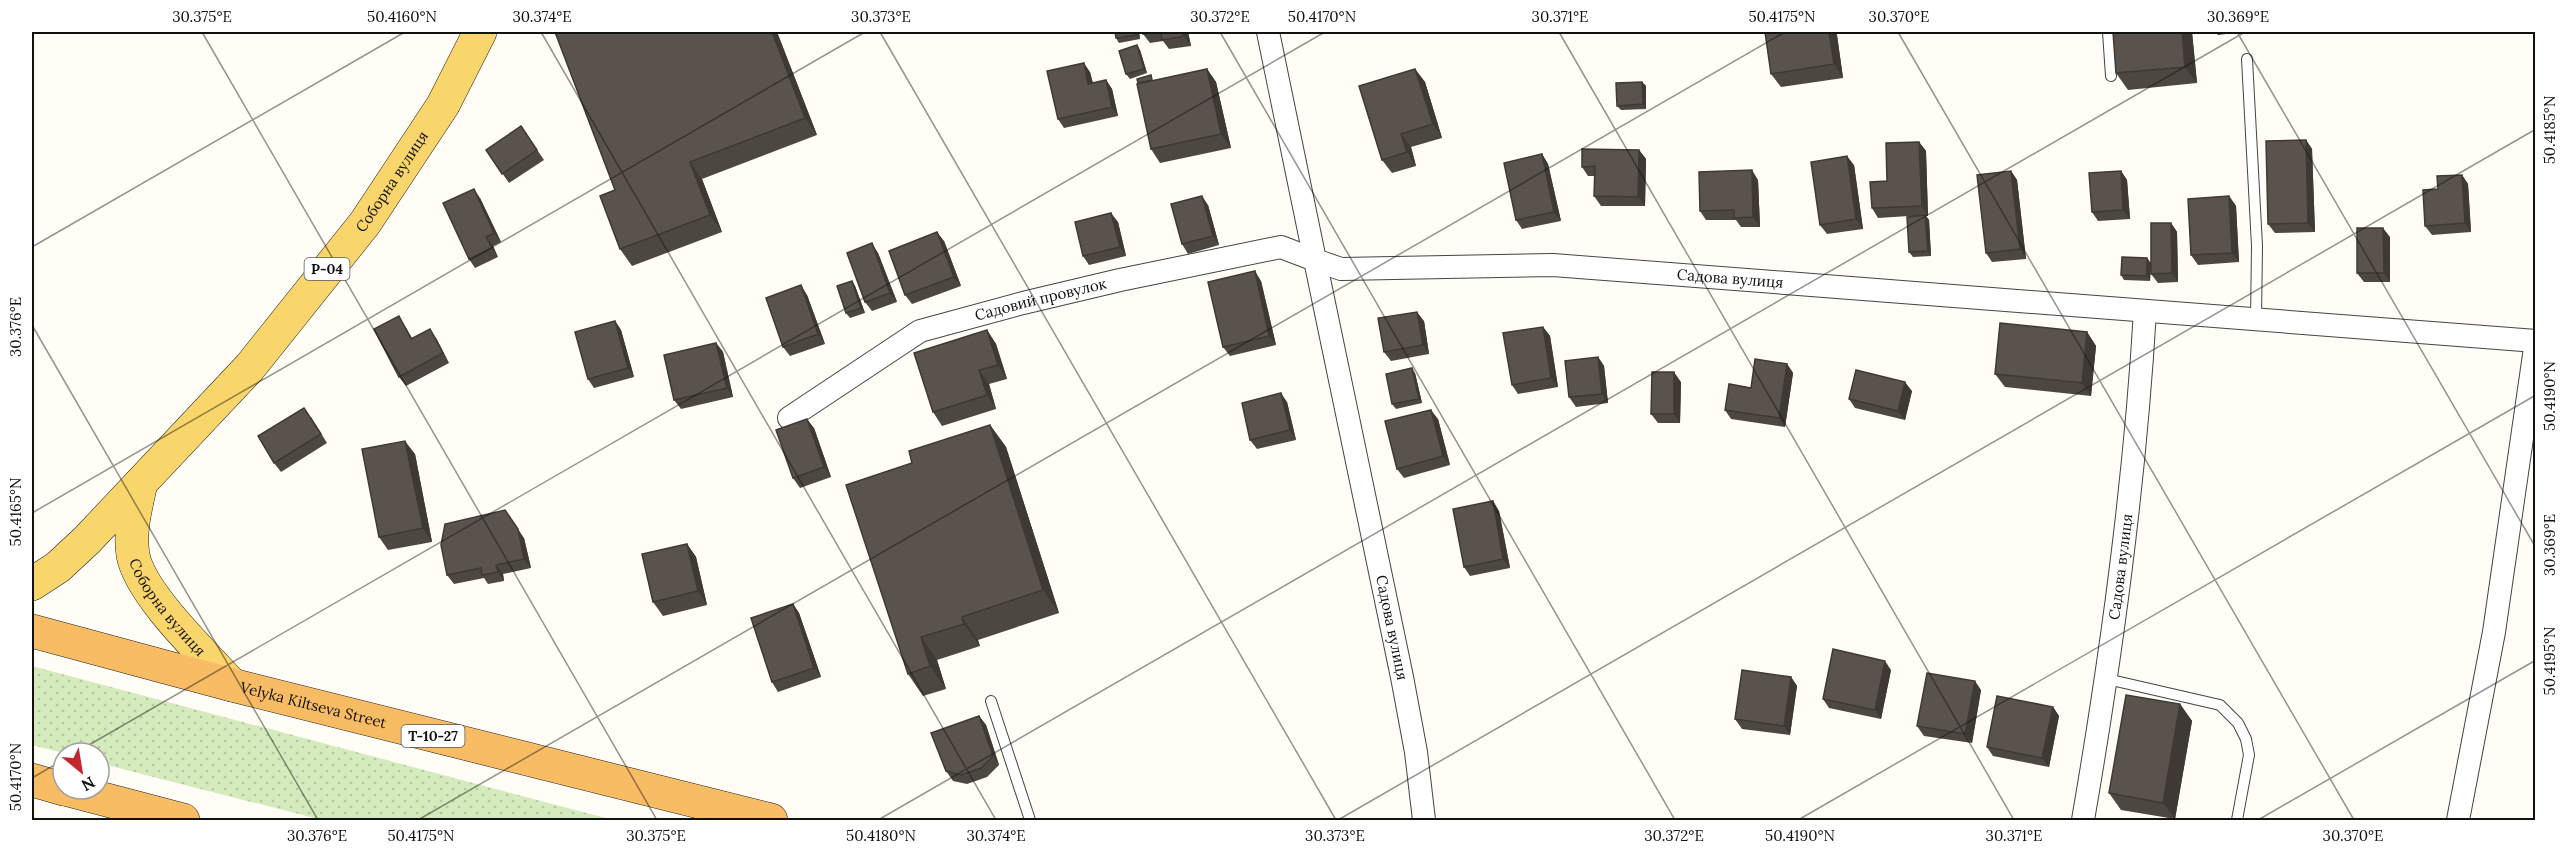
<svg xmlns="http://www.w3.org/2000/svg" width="2567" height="852" font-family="Lora,serif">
	<defs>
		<pattern id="grass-dots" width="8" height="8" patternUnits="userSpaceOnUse" patternTransform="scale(1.5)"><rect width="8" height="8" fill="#d5ebbd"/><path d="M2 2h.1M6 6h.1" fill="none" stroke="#b6c8a1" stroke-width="1.8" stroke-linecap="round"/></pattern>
	</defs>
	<rect width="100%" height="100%" fill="#fffdf5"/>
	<path fill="url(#grass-dots)" d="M 32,666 L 594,815 L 615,820 L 322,820 L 99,763 L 99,753 L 63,753 L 32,745 Z"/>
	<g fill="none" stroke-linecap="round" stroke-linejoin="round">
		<g stroke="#444" stroke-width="12">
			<g id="service">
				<path d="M 2108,32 L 2111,76"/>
				<path d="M 2247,59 L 2257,246 L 2256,319"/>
				<path d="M 2107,679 L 2220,705 L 2238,723 L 2246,739 L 2249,755 L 2237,820"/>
				<path d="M 991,701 L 1030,820"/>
			</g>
		</g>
		<g stroke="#444" stroke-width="24">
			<g id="minor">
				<path id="s1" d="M 1268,32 L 1315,260 L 1341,269 L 1553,265 L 2536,341"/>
				<path id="s2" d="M 789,418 L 920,331 L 1023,303 L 1120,280 L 1281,247 L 1315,260 L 1402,677 L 1416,752 L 1424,820"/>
				<path id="s3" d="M 2083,820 C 2112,652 2135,482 2145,311"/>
				<path d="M 2458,820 L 2494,632 L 2536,341"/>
			</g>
		</g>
		<g stroke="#222" stroke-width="34">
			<g id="primary">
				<path id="s4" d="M 141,483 C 136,506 129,531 133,555 C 140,594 204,654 232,685"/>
				<path id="s5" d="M 32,584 L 58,567 L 87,540 L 250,367 L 365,223 L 443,105 L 480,32"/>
			</g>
		</g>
		<g stroke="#222" stroke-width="34">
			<g id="trunk">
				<path id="s6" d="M 32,631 L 232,685 L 771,820"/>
				<path d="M 32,780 L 63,789"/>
				<path d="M 65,789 L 183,820"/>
			</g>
		</g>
		<use href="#service" stroke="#fff" stroke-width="10"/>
		<use href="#minor" stroke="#fff" stroke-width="22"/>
		<use href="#primary" stroke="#f9d66b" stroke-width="33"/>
		<use href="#trunk" stroke="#f7bc64" stroke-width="33"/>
	</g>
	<g fill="#4d4742">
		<path d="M 555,32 L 777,32 L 817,135 L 702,179 L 722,232 L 632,266 L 620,249 L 615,190 Z"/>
		<path d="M 1115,32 L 1139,32 L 1140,39 L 1119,43 L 1116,38 Z"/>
		<path d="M 1143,32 L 1188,32 L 1191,46 L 1169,49 L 1163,41 L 1150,43 L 1143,34 Z"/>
		<path d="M 1765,32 L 1835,32 L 1837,35 L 1843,78 L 1781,87 L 1771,74 Z"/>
		<path d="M 2192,32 L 2197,83 L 2128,90 L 2116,73 Z"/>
		<path d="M 2215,32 L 2241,32 L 2218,35 Z"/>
		<path d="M 1137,45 L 1140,50 L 1147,73 L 1130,79 L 1126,74 Z"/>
		<path d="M 1207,69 L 1216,82 L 1231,148 L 1160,163 L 1151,149 L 1154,80 Z"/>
		<path d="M 1415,69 L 1425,82 L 1442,138 L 1411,147 L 1416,166 L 1392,173 L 1382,160 Z"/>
		<path d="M 1090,72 L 1093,83 L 1106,80 L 1112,89 L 1118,116 L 1064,128 L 1058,119 Z"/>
		<path d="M 1642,82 L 1646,86 L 1646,109 L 1621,110 L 1617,106 Z"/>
		<path d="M 521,126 L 544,160 L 509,183 L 486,150 Z"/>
		<path d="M 2306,140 L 2312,149 L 2315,232 L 2275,233 L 2268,224 Z"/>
		<path d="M 1919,142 L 1926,151 L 1928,216 L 1926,216 L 1929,220 L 1931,256 L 1913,257 L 1909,252 L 1909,216 L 1878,218 L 1872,208 L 1887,181 Z"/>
		<path d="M 1639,150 L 1646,159 L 1645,206 L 1601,206 L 1594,196 L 1595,176 L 1588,176 L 1582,167 Z"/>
		<path d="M 1542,154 L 1548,164 L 1561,221 L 1522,229 L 1516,220 Z"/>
		<path d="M 1854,165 L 1863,229 L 1827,234 L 1820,225 Z"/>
		<path d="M 2011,171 L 2017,180 L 2026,259 L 1992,262 L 1986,253 Z"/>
		<path d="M 2121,171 L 2127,180 L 2130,219 L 2098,221 L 2092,212 Z"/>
		<path d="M 2462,175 L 2468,184 L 2471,232 L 2432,235 L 2425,226 L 2438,189 Z"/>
		<path d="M 1758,180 L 1760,227 L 1741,227 L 1736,220 L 1706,220 L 1700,211 Z"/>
		<path d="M 2229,196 L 2236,206 L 2239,262 L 2198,265 L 2191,255 Z"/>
		<path d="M 480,198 L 501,242 L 493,246 L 498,257 L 475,268 L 469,259 Z"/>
		<path d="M 1208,205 L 1219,245 L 1188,254 L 1182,244 Z"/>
		<path d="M 1118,222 L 1126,256 L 1089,265 L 1083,256 Z"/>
		<path d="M 2171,223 L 2177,232 L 2178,282 L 2158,283 L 2151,274 Z"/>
		<path d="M 2390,237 L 2390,282 L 2364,282 L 2357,273 Z"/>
		<path d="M 944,241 L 961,286 L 912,304 L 905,295 Z"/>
		<path d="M 878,253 L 897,302 L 872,311 L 865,302 Z"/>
		<path d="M 2151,263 L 2150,281 L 2124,280 L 2121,275 Z"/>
		<path d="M 852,281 L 855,286 L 865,313 L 850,318 L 846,313 Z"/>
		<path d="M 1261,281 L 1276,345 L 1230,356 L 1223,347 Z"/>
		<path d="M 807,295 L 825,344 L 790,356 L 783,347 Z"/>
		<path d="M 615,321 L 621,330 L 634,377 L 594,388 L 588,379 Z"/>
		<path d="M 1424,321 L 1429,354 L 1391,361 L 1384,352 Z"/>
		<path d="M 405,326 L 412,338 L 436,338 L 449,363 L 406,386 L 399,377 Z"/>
		<path d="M 1543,327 L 1550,336 L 1558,387 L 1518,394 L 1512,385 Z"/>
		<path d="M 987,330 L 996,344 L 1007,379 L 989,384 L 996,409 L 942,426 L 933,412 Z"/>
		<path d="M 2087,332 L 2096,346 L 2091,396 L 2005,387 L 1995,374 Z"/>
		<path d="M 716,343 L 723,352 L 733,397 L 681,409 L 674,400 Z"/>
		<path d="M 1598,357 L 1604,366 L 1608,403 L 1576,407 L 1569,397 Z"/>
		<path d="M 1787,364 L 1793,373 L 1785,427 L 1731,419 L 1725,410 L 1751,388 Z"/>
		<path d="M 1415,373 L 1422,403 L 1396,409 L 1392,404 Z"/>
		<path d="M 1681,382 L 1680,423 L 1658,423 L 1651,414 Z"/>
		<path d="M 1912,391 L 1905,420 L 1855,408 L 1849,399 Z"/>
		<path d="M 1287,402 L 1296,440 L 1257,449 L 1250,440 Z"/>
		<path d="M 311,417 L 327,443 L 281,472 L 274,463 Z"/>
		<path d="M 1438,419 L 1450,465 L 1404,478 L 1397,469 Z"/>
		<path d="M 990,425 L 1006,447 L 1059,613 L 978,640 L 980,646 L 937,660 L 946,689 L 923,696 L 908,674 L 912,463 Z"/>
		<path d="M 814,428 L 831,477 L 800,488 L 793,478 Z"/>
		<path d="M 415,454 L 432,542 L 388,550 L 379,537 Z"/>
		<path d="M 1493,501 L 1499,511 L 1510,568 L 1470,576 L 1464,567 Z"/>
		<path d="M 524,538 L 531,568 L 503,574 L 504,581 L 488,584 L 484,578 L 454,584 L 447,575 Z"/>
		<path d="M 687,544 L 696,557 L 707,605 L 663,616 L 653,602 Z"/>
		<path d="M 793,604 L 799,613 L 821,677 L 778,692 L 772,682 Z"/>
		<path d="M 1891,670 L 1881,719 L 1829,708 L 1823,699 Z"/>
		<path d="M 1791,677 L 1797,686 L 1790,735 L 1742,729 L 1735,719 Z"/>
		<path d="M 1981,690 L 1972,743 L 1924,736 L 1917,726 Z"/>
		<path d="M 2180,704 L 2192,721 L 2175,819 L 2121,810 L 2109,793 Z"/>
		<path d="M 2053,707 L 2059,716 L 2049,767 L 1993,756 L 1987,747 Z"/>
		<path d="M 979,716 L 986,725 L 999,765 L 987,777 L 967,784 L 953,781 L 946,771 Z"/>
	</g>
	<g fill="#3f3936">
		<path d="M 772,32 L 777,32 L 817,135 L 805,118 Z"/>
		<path d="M 1136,32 L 1139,32 L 1140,39 L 1137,35 Z"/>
		<path d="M 1183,32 L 1188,32 L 1191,46 L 1184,36 Z"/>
		<path d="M 1829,32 L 1835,32 L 1837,35 L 1843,78 L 1834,64 Z"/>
		<path d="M 2182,32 L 2192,32 L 2197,83 L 2185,67 Z"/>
		<path d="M 1137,45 L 1140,50 L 1147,73 L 1144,69 Z"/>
		<path d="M 1084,63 L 1090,72 L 1095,93 L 1088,84 Z"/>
		<path d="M 1207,69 L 1216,82 L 1231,148 L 1221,134 Z"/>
		<path d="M 1415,69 L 1425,82 L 1442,138 L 1433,124 Z"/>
		<path d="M 1106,80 L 1112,89 L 1118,116 L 1112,107 Z"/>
		<path d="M 1642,82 L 1646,86 L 1646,109 L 1643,104 Z"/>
		<path d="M 1401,134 L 1411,147 L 1416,166 L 1407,152 Z"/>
		<path d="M 2306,140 L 2312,149 L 2315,232 L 2308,223 Z"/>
		<path d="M 1919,142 L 1926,151 L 1928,216 L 1922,206 Z"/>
		<path d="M 1639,150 L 1646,159 L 1645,206 L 1638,197 Z"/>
		<path d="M 1542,154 L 1548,164 L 1561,221 L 1554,212 Z"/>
		<path d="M 1847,156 L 1854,165 L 1863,229 L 1856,219 Z"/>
		<path d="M 690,162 L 702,179 L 722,232 L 710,215 Z"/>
		<path d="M 1752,170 L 1758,180 L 1760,227 L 1753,217 Z"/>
		<path d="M 2011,171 L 2017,180 L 2026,259 L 2020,249 Z"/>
		<path d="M 2121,171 L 2127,180 L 2130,219 L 2123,210 Z"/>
		<path d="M 2462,175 L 2468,184 L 2471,232 L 2465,223 Z"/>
		<path d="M 474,189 L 480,198 L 501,242 L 494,233 Z"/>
		<path d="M 1202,196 L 1208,205 L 1219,245 L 1213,236 Z"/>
		<path d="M 2229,196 L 2236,206 L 2239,262 L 2232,253 Z"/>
		<path d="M 1111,213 L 1118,222 L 1126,256 L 1120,247 Z"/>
		<path d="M 1925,215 L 1929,220 L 1931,256 L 1928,251 Z"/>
		<path d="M 2171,223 L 2177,232 L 2178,282 L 2172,273 Z"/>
		<path d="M 2383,228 L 2390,237 L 2390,282 L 2384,273 Z"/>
		<path d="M 937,232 L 944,241 L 961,286 L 954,277 Z"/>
		<path d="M 486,237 L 493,246 L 498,257 L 492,248 Z"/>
		<path d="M 872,243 L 878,253 L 897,302 L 890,293 Z"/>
		<path d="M 2147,258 L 2151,263 L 2150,281 L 2147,276 Z"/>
		<path d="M 1255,271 L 1261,281 L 1276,345 L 1269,336 Z"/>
		<path d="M 852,281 L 855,286 L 865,313 L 861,308 Z"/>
		<path d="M 801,285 L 807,295 L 825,344 L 818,334 Z"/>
		<path d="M 1417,312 L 1424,321 L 1429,354 L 1423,345 Z"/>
		<path d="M 399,316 L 405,326 L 417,348 L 411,339 Z"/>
		<path d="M 615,321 L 621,330 L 634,377 L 628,368 Z"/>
		<path d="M 1543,327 L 1550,336 L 1558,387 L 1551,378 Z"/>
		<path d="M 430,329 L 436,338 L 449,363 L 443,353 Z"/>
		<path d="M 987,330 L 996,344 L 1007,379 L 998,365 Z"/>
		<path d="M 2087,332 L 2096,346 L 2091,396 L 2082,383 Z"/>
		<path d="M 716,343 L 723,352 L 733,397 L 727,388 Z"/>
		<path d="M 1598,357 L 1604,366 L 1608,403 L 1602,394 Z"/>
		<path d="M 1787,364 L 1793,373 L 1785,427 L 1779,418 Z"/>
		<path d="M 1412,368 L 1415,373 L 1422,403 L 1419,399 Z"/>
		<path d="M 979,370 L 989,384 L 996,409 L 987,395 Z"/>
		<path d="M 1674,372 L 1681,382 L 1680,423 L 1674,414 Z"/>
		<path d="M 1905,382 L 1912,391 L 1905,420 L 1898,411 Z"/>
		<path d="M 1281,393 L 1287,402 L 1296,440 L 1290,430 Z"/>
		<path d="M 1431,410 L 1438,419 L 1450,465 L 1443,456 Z"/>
		<path d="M 807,419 L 814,428 L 831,477 L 824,467 Z"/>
		<path d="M 990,425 L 1006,447 L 1059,613 L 1043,590 Z"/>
		<path d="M 405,441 L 415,454 L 432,542 L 423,528 Z"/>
		<path d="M 1493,501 L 1499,511 L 1510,568 L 1503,559 Z"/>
		<path d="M 505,510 L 524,538 L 531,568 L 524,559 Z"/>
		<path d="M 687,544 L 696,557 L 707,605 L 698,591 Z"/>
		<path d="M 496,565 L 503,574 L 504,581 L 498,572 Z"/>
		<path d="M 793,604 L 799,613 L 821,677 L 814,668 Z"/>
		<path d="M 962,617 L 978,640 L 980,646 L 964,624 Z"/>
		<path d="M 921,637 L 937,660 L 946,689 L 930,666 Z"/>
		<path d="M 1885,661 L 1891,670 L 1881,719 L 1875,710 Z"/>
		<path d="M 1791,677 L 1797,686 L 1790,735 L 1784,726 Z"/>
		<path d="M 1975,681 L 1981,690 L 1972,743 L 1965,734 Z"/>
		<path d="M 2180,704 L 2192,721 L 2175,819 L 2163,803 Z"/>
		<path d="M 2053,707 L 2059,716 L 2049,767 L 2042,758 Z"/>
		<path d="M 979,716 L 986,725 L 999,765 L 993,756 Z"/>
	</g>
	<g fill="#5a524d" stroke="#3f3936" stroke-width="1.5">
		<path d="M 555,32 L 772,32 L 805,118 L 690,162 L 710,215 L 620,249 L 600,196 L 615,190 Z"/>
		<path d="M 1115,32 L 1136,32 L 1137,35 L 1116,38 Z"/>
		<path d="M 1143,32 L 1159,32 L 1143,34 Z"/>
		<path d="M 1161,32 L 1183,32 L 1184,36 L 1162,40 Z"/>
		<path d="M 1765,32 L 1829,32 L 1834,64 L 1771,74 Z"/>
		<path d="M 2113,32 L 2182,32 L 2185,67 L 2116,73 Z"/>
		<path d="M 1137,45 L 1144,69 L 1126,74 L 1119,51 Z"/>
		<path d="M 1084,63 L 1088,84 L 1106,80 L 1112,107 L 1058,119 L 1047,71 Z"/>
		<path d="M 1207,69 L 1221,134 L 1151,149 L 1137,84 Z"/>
		<path d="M 1415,69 L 1433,124 L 1401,134 L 1407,152 L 1382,160 L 1359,86 Z"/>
		<path d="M 1151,75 L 1152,80 L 1138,83 L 1137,79 Z"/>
		<path d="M 1642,82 L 1643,104 L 1617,106 L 1616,83 Z"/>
		<path d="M 521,126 L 537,150 L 502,174 L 486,150 Z"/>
		<path d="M 2306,140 L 2308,223 L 2268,224 L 2266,141 Z"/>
		<path d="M 1919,142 L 1922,206 L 1872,208 L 1870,182 L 1887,181 L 1886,143 Z"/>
		<path d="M 1582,149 L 1639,150 L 1638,197 L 1594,196 L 1595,166 L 1582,167 Z"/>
		<path d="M 1542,154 L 1554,212 L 1516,220 L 1504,163 Z"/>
		<path d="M 1847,156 L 1856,219 L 1820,225 L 1811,162 Z"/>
		<path d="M 1752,170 L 1753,217 L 1734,218 L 1734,210 L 1700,211 L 1699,172 Z"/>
		<path d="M 2011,171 L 2020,249 L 1986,253 L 1977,175 Z"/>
		<path d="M 2121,171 L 2123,210 L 2092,212 L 2089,173 Z"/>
		<path d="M 2462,175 L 2465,223 L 2425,226 L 2423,190 L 2438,189 L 2437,176 Z"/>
		<path d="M 474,189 L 494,233 L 486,237 L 492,248 L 469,259 L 443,203 Z"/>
		<path d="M 1202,196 L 1213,236 L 1182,244 L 1171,204 Z"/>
		<path d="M 2229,196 L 2232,253 L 2191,255 L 2188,199 Z"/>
		<path d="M 1111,213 L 1120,247 L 1083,256 L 1075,222 Z"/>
		<path d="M 1925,215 L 1928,251 L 1909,252 L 1907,217 Z"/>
		<path d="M 2151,223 L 2171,223 L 2172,273 L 2151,274 Z"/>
		<path d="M 2357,228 L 2383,228 L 2384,273 L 2357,273 Z"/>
		<path d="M 937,232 L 954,277 L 905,295 L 889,251 Z"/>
		<path d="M 872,243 L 890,293 L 865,302 L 847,253 Z"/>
		<path d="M 2122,257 L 2147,258 L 2147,276 L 2121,275 Z"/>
		<path d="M 1255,271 L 1269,336 L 1223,347 L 1208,282 Z"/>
		<path d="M 852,281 L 861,308 L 846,313 L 837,286 Z"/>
		<path d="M 801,285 L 818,334 L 783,347 L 766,298 Z"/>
		<path d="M 1417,312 L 1423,345 L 1384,352 L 1378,318 Z"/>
		<path d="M 399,316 L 411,339 L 430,329 L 443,353 L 399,377 L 374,329 Z"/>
		<path d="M 615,321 L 628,368 L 588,379 L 575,332 Z"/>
		<path d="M 2000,323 L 2087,332 L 2082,383 L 1995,374 Z"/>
		<path d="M 1543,327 L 1551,378 L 1512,385 L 1503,333 Z"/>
		<path d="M 987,330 L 998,365 L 979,370 L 987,395 L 933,412 L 914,353 Z"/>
		<path d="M 716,343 L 727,388 L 674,400 L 664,355 Z"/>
		<path d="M 1598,357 L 1602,394 L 1569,397 L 1565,361 Z"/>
		<path d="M 1755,359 L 1787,364 L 1779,418 L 1725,410 L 1729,384 L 1751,388 Z"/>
		<path d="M 1412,368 L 1419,399 L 1392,404 L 1386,374 Z"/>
		<path d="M 1856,370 L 1905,382 L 1898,411 L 1849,399 Z"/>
		<path d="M 1652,372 L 1674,372 L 1674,414 L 1651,414 Z"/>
		<path d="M 1281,393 L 1290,430 L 1250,440 L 1242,403 Z"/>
		<path d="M 304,408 L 321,434 L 274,463 L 258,436 Z"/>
		<path d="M 1431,410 L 1443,456 L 1397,469 L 1385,421 Z"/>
		<path d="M 807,419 L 824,467 L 793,478 L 776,430 Z"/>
		<path d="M 990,425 L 1043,590 L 962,617 L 964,624 L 921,637 L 930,666 L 908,674 L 846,485 L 912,463 L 909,451 Z"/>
		<path d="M 405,441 L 423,528 L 379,537 L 362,449 Z"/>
		<path d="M 1493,501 L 1503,559 L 1464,567 L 1453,509 Z"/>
		<path d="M 505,510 L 518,529 L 524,559 L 496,565 L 498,572 L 482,575 L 481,568 L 447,575 L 441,545 L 445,524 Z"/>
		<path d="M 687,544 L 698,591 L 653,602 L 642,554 Z"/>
		<path d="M 793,604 L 814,668 L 772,682 L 751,618 Z"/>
		<path d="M 1833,649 L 1885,661 L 1875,710 L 1823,699 Z"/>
		<path d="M 1742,670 L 1791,677 L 1784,726 L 1735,719 Z"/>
		<path d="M 1927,673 L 1975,681 L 1965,734 L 1917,726 Z"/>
		<path d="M 2126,695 L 2180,704 L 2163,803 L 2109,793 Z"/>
		<path d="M 1997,696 L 2053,707 L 2042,758 L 1987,747 Z"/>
		<path d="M 979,716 L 993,756 L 981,768 L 961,775 L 946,771 L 931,733 Z"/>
	</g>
	<path fill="none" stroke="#111" stroke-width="1.5" stroke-opacity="0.45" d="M 202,32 L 657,820M 541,32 L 996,820M 880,32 L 1336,820M 1220,32 L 1675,820M 1559,32 L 2014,820M 1898,32 L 2354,820M 2237,32 L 2536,548M 32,247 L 405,32M 32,325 L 318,820M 32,513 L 865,32M 75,753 L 1325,32M 32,778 L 63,760M 418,820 L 1785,32M 878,820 L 2245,32M 1338,820 L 2536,129M 1798,820 L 2536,395M 2258,820 L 2536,660"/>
	<g text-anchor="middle" stroke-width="6" stroke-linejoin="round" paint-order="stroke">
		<g fill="#fff" stroke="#585858" stroke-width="1.5">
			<rect x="304.5" y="258" width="45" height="22" rx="4.5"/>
			<rect x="401.5" y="725" width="63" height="22" rx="4.5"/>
		</g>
		<g font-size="14" font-weight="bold" fill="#111">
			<text x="327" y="274">Р-04</text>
			<text x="433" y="741">Т-10-27</text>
		</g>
		<g font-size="15" fill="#111" stroke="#fff">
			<text dy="5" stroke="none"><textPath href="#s5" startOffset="542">Соборна вулиця</textPath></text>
			<text dy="5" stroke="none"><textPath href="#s1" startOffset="650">Садова вулиця</textPath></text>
			<text dy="5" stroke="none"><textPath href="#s2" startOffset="282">Садовий провулок</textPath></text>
			<text dy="5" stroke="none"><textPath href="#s3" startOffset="256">Садова вулиця</textPath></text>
			<text dy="5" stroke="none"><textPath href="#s4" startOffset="136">Соборна вулиця</textPath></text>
			<text dy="5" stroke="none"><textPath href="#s2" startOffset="940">Садова вулиця</textPath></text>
			<text dy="5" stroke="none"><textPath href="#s6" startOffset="291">Velyka Kiltseva Street</textPath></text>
		</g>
	</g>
	<rect width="2567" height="852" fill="none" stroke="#ffffff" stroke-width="66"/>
	<g transform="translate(81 771) rotate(150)"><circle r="28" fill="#ffffff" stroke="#a0a0a0" stroke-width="1.5"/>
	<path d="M0-4.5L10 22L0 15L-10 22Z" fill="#c4262e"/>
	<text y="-9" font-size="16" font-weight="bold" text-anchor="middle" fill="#111111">N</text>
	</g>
	<rect x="33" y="33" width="2501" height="786" fill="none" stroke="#111" stroke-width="2"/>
	<g font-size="15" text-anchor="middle" fill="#111">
		<text x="202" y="22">30.375°E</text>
		<text x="402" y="22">50.4160°N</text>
		<text x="542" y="22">30.374°E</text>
		<text x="881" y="22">30.373°E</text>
		<text x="1220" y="22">30.372°E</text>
		<text x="1322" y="22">50.4170°N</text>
		<text x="1560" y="22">30.371°E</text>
		<text x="1782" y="22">50.4175°N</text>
		<text x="1899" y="22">30.370°E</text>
		<text x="2238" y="22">30.369°E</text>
		<text transform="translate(2550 130) rotate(-90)" y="5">50.4185°N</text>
		<text transform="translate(16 327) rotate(-90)" y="5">30.376°E</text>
		<text transform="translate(2550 396) rotate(-90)" y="5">50.4190°N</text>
		<text transform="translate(16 512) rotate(-90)" y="5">50.4165°N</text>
		<text transform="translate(2550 545) rotate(-90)" y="5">30.369°E</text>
		<text transform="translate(2550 661) rotate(-90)" y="5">50.4195°N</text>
		<text transform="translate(16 777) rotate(-90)" y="5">50.4170°N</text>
		<text x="317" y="841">30.376°E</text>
		<text x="421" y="841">50.4175°N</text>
		<text x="656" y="841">30.375°E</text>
		<text x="881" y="841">50.4180°N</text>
		<text x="996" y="841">30.374°E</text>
		<text x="1335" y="841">30.373°E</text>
		<text x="1674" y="841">30.372°E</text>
		<text x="1800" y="841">50.4190°N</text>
		<text x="2014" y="841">30.371°E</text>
		<text x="2353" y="841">30.370°E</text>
	</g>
</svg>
